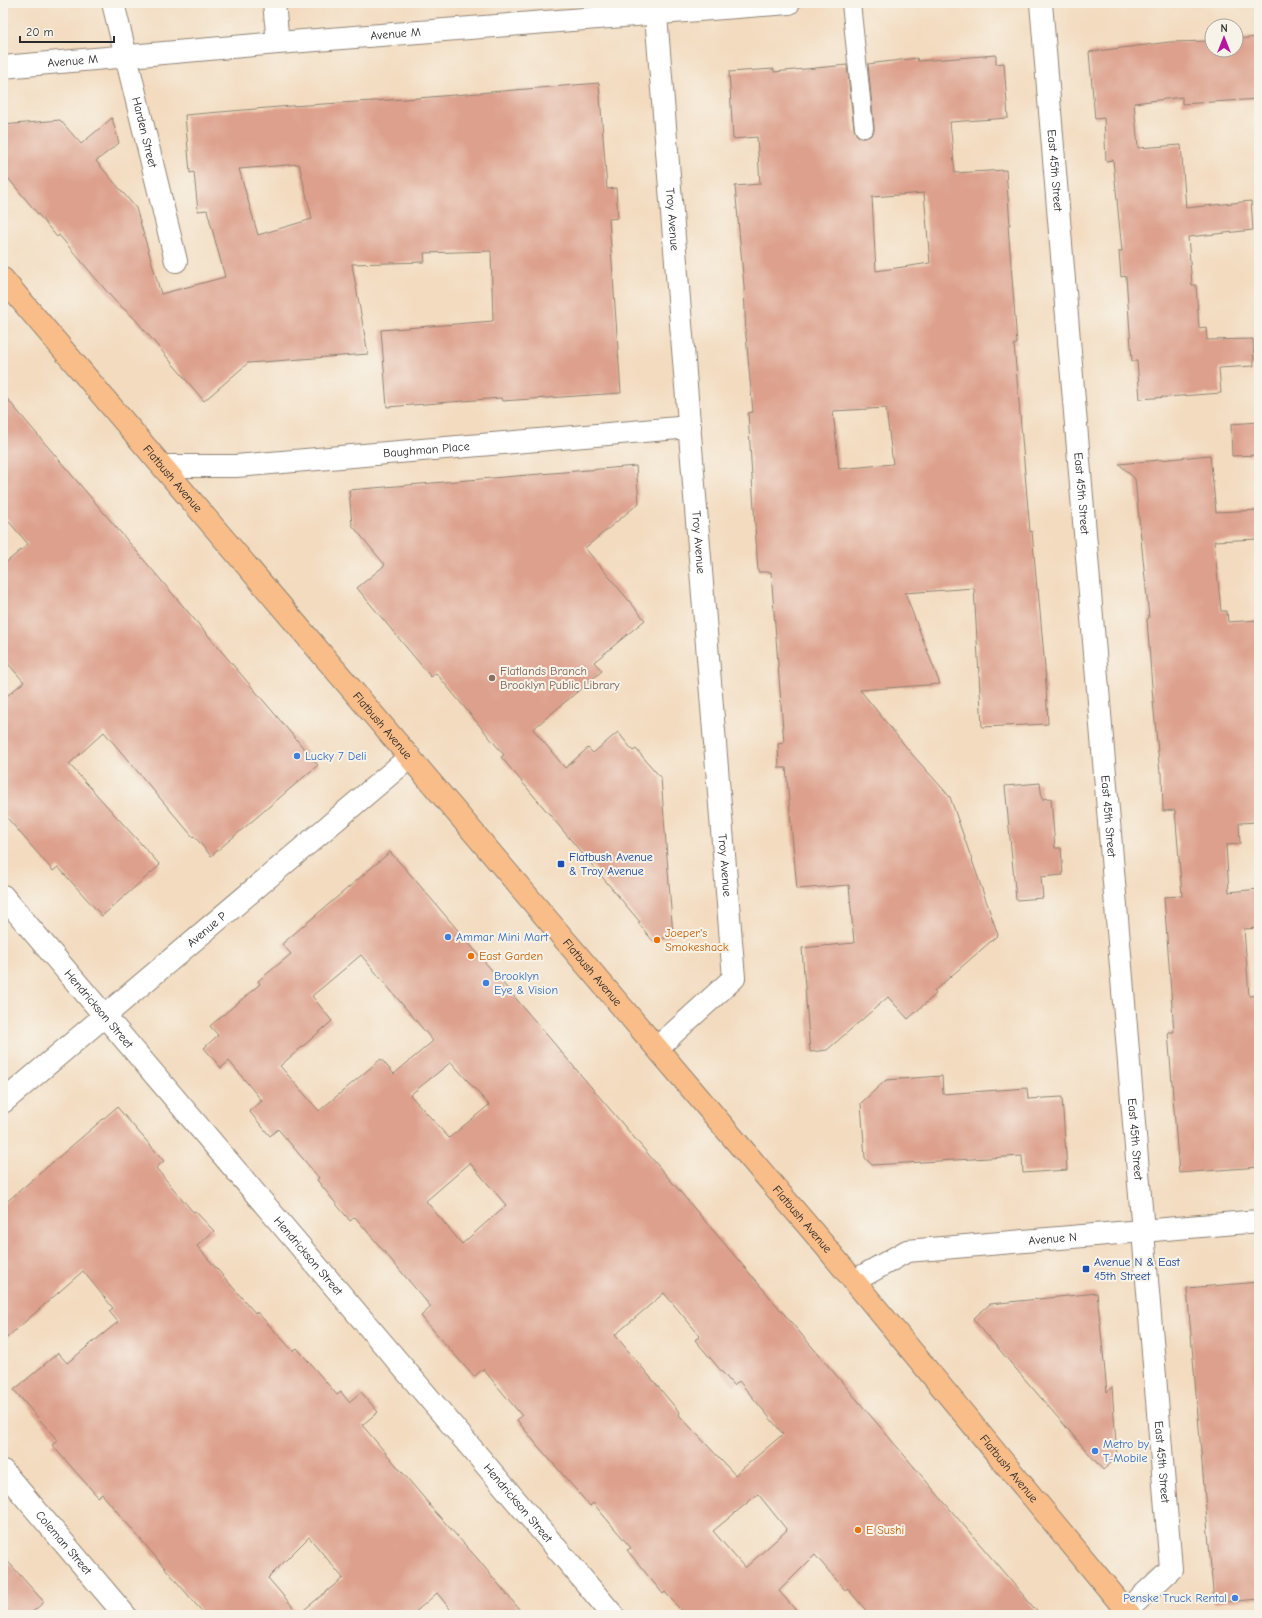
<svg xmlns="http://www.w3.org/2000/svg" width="1262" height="1618" font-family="'Comic Neue',sans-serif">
	<rect width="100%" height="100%" fill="#f7f3e8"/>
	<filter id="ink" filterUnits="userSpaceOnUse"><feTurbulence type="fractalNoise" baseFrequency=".025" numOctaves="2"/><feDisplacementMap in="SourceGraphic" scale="8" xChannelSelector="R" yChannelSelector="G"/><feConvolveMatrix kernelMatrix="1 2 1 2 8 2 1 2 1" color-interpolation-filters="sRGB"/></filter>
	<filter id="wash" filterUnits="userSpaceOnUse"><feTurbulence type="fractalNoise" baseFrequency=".012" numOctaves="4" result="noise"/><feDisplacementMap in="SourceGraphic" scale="16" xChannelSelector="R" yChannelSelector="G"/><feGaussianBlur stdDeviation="0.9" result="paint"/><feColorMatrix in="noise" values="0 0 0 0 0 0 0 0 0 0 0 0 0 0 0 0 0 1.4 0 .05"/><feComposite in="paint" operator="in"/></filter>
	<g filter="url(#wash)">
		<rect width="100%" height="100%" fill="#f3dbbf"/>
		<g id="blocks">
			<g fill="#dda08c" fill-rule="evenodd">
				<path d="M 1259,37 L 1259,99 L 1182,104 L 1182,97 L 1134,103 L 1138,148 L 1181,145 L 1186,208 L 1251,201 L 1253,230 L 1188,237 L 1192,285 L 1196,285 L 1199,328 L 1206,327 L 1207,340 L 1253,339 L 1254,366 L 1219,368 L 1221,393 L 1140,399 L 1137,361 L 1132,361 L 1126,276 L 1121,277 L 1119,251 L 1122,251 L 1113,160 L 1106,161 L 1104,118 L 1095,119 L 1089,52 L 1170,42 L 1212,41 L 1212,50 L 1236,50 L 1236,39 Z"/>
				<path d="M 996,55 L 996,64 L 1004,63 L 1008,118 L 950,122 L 955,173 L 1006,170 L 1010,225 L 1008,225 L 1017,344 L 1014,344 L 1030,532 L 1032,531 L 1037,589 L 1038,589 L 1045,668 L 1048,724 L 982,727 L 974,588 L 905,593 L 940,684 L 860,690 L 911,753 L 950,797 L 998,935 L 934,991 L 936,994 L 908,1019 L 888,997 L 827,1050 L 810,1052 L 802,948 L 854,943 L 849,885 L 797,889 L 786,768 L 779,768 L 778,744 L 784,743 L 771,572 L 758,572 L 748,413 L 753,412 L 746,336 L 744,286 L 735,186 L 760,184 L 757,137 L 733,139 L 729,72 L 774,69 L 774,72 L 847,65 L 854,129 L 856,134 L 860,138 L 865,138 L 870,136 L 874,132 L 874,127 L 868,64 L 917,58 L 918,61 ZM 924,193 L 930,263 L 876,271 L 872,197 ZM 886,408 L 893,464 L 839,469 L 833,411 Z"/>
				<path d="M 599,83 L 607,189 L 616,188 L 618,218 L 609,219 L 621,393 L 502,401 L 501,398 L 387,407 L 381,330 L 493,321 L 491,251 L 424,253 L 425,262 L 352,264 L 368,354 L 248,363 L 204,401 L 134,318 L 114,300 L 59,235 L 57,237 L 3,172 L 3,125 L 60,120 L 81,144 L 112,118 L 119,143 L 96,161 L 136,208 L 161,294 L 225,277 L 207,210 L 198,211 L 194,172 L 190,173 L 185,115 L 291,106 L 406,99 ZM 299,164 L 312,219 L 258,235 L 239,169 Z"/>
				<path d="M 3,394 L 318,765 L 211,856 L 194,836 L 193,837 L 104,732 L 69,764 L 160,865 L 102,916 L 58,867 L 53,871 L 3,813 L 3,699 L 24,682 L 3,658 L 3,565 L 28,544 L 3,515 Z"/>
				<path d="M 1259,422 L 1259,455 L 1232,456 L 1231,424 Z"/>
				<path d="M 1210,455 L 1216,512 L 1259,510 L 1259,539 L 1214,541 L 1221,611 L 1227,611 L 1228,622 L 1259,620 L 1259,822 L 1239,823 L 1240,844 L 1226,845 L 1229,892 L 1259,889 L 1259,928 L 1244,929 L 1249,996 L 1259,995 L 1259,1167 L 1179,1173 L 1168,1032 L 1174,1032 L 1164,897 L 1182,896 L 1175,810 L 1163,811 L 1162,773 L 1160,773 L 1153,701 L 1147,619 L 1149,618 L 1135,479 L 1119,464 Z"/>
				<path d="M 636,466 L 639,503 L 585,548 L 645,620 L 594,662 L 602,671 L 533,729 L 565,768 L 588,748 L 593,753 L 618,732 L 633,751 L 636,749 L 661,778 L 673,936 L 653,941 L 638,923 L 640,922 L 501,757 L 504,755 L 436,673 L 431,677 L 357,588 L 385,565 L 352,525 L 349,490 Z"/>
				<path d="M 1040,783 L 1042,799 L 1051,798 L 1055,848 L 1061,848 L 1063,875 L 1041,877 L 1043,898 L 1016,900 L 1005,786 Z"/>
				<path d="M 390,852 L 410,874 L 1040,1615 L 870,1615 L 847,1588 L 845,1590 L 815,1555 L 779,1591 L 800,1615 L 685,1615 L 665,1592 L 663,1594 L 627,1550 L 631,1548 L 593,1503 L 590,1506 L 537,1445 L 517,1420 L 522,1416 L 483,1369 L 474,1377 L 421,1316 L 431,1307 L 355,1217 L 350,1221 L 317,1180 L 319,1178 L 278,1129 L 270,1136 L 249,1111 L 262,1101 L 229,1061 L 221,1068 L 204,1048 L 218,1035 L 210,1026 L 260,984 L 258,981 L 291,954 L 282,944 ZM 361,955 L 433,1041 L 394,1074 L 381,1059 L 319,1111 L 280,1066 L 332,1021 L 312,996 ZM 451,1062 L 489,1105 L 449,1138 L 410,1095 ZM 470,1163 L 506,1205 L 462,1244 L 426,1201 ZM 664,1293 L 700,1336 L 695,1340 L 734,1386 L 739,1381 L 783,1434 L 735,1475 L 679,1415 L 680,1413 L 615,1335 ZM 758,1494 L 787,1530 L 745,1568 L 713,1531 Z"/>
				<path d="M 942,1076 L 943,1094 L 1027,1088 L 1028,1099 L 1062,1097 L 1067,1170 L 1023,1173 L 1022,1156 L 872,1165 L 865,1158 L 861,1103 L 886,1080 Z"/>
				<path d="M 117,1107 L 164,1161 L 156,1168 L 193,1212 L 195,1211 L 214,1231 L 197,1246 L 256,1314 L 257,1312 L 293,1351 L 297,1348 L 337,1395 L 341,1392 L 349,1402 L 361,1392 L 378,1412 L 362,1425 L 430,1505 L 429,1505 L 476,1557 L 524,1615 L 455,1615 L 437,1593 L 412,1615 L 205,1615 L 102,1494 L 98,1497 L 52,1445 L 58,1441 L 14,1390 L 58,1353 L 67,1363 L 118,1322 L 109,1311 L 113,1308 L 83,1271 L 3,1341 L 3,1205 ZM 309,1537 L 343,1578 L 299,1614 L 268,1578 Z"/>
				<path d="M 1259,1282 L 1259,1599 L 1214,1603 L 1187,1288 Z"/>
				<path d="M 1097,1293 L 1107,1392 L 1112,1387 L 1117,1458 L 1103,1470 L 973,1319 L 990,1304 Z"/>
				<path d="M 3,1556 L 44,1602 L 29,1615 L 3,1615 Z"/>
			</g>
		</g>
	</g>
	<g filter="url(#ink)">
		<use href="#blocks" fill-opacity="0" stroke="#8f8375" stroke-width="1"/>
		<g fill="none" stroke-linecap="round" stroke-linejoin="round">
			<g stroke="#8f8375" stroke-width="20">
				<path id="lane" d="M 851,3 L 864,128"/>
			</g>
			<g stroke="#8f8375" stroke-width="24">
				<g id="street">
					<path id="s1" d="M 113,3 L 176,261"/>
					<path d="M 274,3 L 278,43"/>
					<path id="s2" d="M 655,3 L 734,978 L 657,1048"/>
					<path id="s3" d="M 1041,3 L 1171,1569 L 1122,1615"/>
					<path id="s4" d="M 3,67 L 278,43 L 789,3"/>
					<path id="s5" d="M 163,466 L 236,466 L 690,427"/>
					<path id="s6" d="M 3,896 L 613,1615"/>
					<path id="s7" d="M 3,1102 L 410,757"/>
					<path id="s8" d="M 854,1281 L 907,1251 L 1259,1221"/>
					<path id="s9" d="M 3,1471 L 125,1615"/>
				</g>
			</g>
			<g stroke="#8f8375" stroke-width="24">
				<g id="primary">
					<path id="s10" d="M 3,279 L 825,1246 L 1130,1615"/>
				</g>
			</g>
			<use href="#lane" stroke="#fff" stroke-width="18"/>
			<use href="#street" stroke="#fff" stroke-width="22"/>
			<use href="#primary" stroke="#f8bd89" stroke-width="22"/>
		</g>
	</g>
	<circle fill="#8d6e63" stroke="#f7f3e8" stroke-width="1.5" cx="492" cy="678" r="4"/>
	<g fill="#3f7fe0" stroke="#f7f3e8" stroke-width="1.5">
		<circle cx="297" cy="756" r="4"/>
		<circle cx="448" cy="937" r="4"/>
		<circle cx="486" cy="983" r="4"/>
		<circle cx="1095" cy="1451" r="4"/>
		<circle cx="1235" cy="1598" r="4"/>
	</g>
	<g fill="#1a4fb4" stroke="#f7f3e8" stroke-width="1.5">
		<rect x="557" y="860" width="8" height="8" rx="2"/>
		<rect x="1082" y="1265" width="8" height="8" rx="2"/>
	</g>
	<g fill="#e8710a" stroke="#f7f3e8" stroke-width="1.5">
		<circle cx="657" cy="940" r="4"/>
		<circle cx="471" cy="956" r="4"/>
		<circle cx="858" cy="1530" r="4"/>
	</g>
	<g text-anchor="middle" stroke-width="4" stroke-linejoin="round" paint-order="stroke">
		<g font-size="12" fill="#2b2b2b" stroke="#f7f3e8">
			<text dy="4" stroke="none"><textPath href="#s4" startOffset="394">Avenue M</textPath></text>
			<text dy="4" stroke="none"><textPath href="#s4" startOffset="70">Avenue M</textPath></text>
			<text dy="4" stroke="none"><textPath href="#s1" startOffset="133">Harden Street</textPath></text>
			<text dy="4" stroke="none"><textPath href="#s3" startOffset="168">East 45th Street</textPath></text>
			<text dy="4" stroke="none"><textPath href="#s2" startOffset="217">Troy Avenue</textPath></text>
			<text dy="4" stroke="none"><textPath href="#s5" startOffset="264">Baughman Place</textPath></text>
			<text dy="4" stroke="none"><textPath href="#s10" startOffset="262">Flatbush Avenue</textPath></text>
			<text dy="4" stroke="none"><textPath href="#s3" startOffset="492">East 45th Street</textPath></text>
			<text dy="4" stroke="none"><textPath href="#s2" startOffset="541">Troy Avenue</textPath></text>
			<text dy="4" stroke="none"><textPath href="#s10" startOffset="586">Flatbush Avenue</textPath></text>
			<text dy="4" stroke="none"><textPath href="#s3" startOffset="816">East 45th Street</textPath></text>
			<text dy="4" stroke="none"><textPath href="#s2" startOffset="865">Troy Avenue</textPath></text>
			<text dy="4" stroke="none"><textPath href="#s7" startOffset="267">Avenue P</textPath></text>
			<text dy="4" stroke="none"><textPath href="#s10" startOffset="910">Flatbush Avenue</textPath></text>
			<text dy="4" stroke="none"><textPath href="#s6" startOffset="148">Hendrickson Street</textPath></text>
			<text dy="4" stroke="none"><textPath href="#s3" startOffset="1140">East 45th Street</textPath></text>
			<text dy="4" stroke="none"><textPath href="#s10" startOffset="1234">Flatbush Avenue</textPath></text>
			<text dy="4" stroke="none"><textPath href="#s8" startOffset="207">Avenue N</textPath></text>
			<text dy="4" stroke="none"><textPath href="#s6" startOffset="472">Hendrickson Street</textPath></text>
			<text dy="4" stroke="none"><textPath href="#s3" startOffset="1464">East 45th Street</textPath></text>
			<text dy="4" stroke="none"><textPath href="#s10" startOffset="1558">Flatbush Avenue</textPath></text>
			<text dy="4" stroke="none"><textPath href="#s6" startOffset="796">Hendrickson Street</textPath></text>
			<text dy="4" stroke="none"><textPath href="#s9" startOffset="94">Coleman Street</textPath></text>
		</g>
		<g font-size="12" fill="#785e54" stroke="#f7f3e8" text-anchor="start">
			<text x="500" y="675">Flatlands Branch<tspan x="500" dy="14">Brooklyn Public Library</tspan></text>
		</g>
		<g font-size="12" fill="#366cbe" stroke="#f7f3e8" text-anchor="start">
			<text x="305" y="760">Lucky 7 Deli</text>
			<text x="456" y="941">Ammar Mini Mart</text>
			<text x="494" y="980">Brooklyn<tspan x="494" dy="14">Eye &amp; Vision</tspan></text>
			<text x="1103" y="1448">Metro by<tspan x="1103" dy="14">T-Mobile</tspan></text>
			<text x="1227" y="1602" text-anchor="end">Penske Truck Rental</text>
		</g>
		<g font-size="12" fill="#164399" stroke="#f7f3e8" text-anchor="start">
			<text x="569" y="861">Flatbush Avenue<tspan x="569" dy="14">&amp; Troy Avenue</tspan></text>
			<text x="1094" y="1266">Avenue N &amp; East<tspan x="1094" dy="14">45th Street</tspan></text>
		</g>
		<g font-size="12" fill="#c56008" stroke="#f7f3e8" text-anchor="start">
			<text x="665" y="937">Joeper's<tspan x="665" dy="14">Smokeshack</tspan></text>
			<text x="479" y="960">East Garden</text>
			<text x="866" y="1534">E Sushi</text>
		</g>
	</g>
	<rect width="1262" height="1618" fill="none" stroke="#f7f3e8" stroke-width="16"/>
	<g transform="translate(1224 38)"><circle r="19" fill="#f7f3e8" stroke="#a5a39c"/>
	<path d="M0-3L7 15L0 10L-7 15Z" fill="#b5179e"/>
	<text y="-6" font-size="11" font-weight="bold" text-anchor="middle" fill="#2b2b2b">N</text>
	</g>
	<path d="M20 36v6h94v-6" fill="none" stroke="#2b2b2b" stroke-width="2"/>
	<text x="26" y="36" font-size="12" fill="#2b2b2b" stroke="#f7f3e8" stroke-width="3" paint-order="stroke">20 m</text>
</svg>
